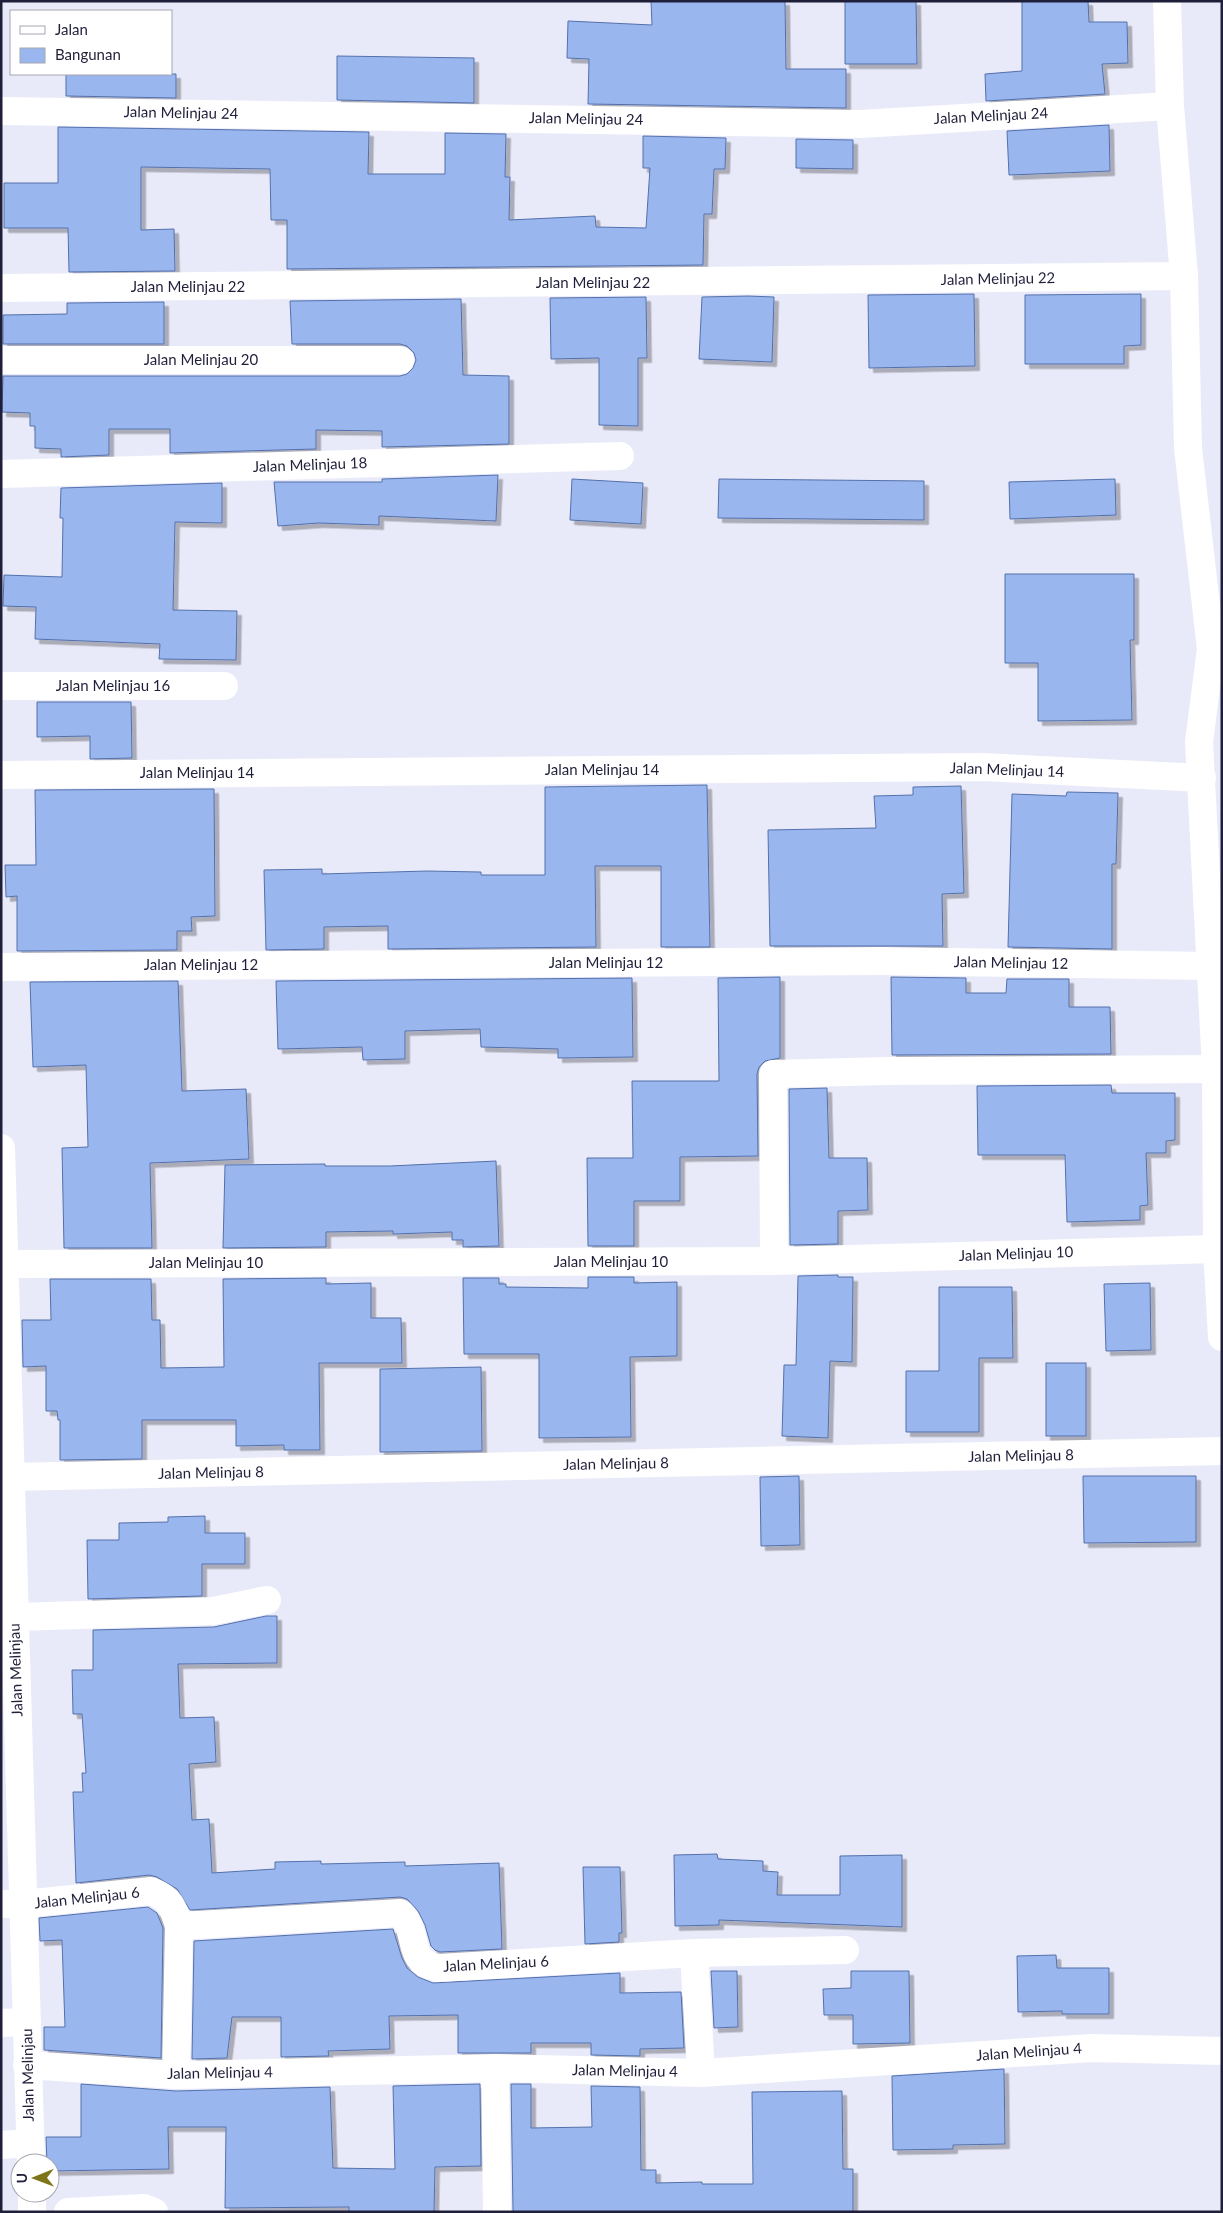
<svg xmlns="http://www.w3.org/2000/svg" width="1223" height="2213" font-family="Lato,sans-serif">
	<defs>
		<filter id="shadow"><feDropShadow dx="4.5" dy="4.5" stdDeviation="0" flood-color="#0004"/></filter>
	</defs>
	<rect width="100%" height="100%" fill="#e9eaf9"/>
	<g fill="#9ab6ee" stroke="#5370ac" filter="url(#shadow)">
		<path d="M 651,1 L 785,1 L 786,69 L 846,69 L 846,108 L 588,104 L 589,59 L 567,58 L 568,21 L 652,25 Z"/>
		<path d="M 845,1 L 916,1 L 917,64 L 845,64 Z"/>
		<path d="M 1022,1 L 1088,1 L 1089,22 L 1127,22 L 1128,63 L 1102,64 L 1105,94 L 986,101 L 985,74 L 1022,71 Z"/>
		<path d="M 337,56 L 474,58 L 474,103 L 337,100 Z"/>
		<path d="M 66,74 L 176,74 L 176,98 L 66,96 Z"/>
		<path d="M 1109,125 L 1110,171 L 1009,175 L 1007,131 Z"/>
		<path d="M 58,127 L 369,132 L 368,174 L 445,174 L 445,133 L 506,134 L 505,177 L 510,177 L 509,220 L 595,216 L 596,227 L 646,228 L 650,168 L 643,168 L 643,136 L 726,138 L 725,169 L 714,169 L 712,214 L 704,214 L 703,265 L 287,269 L 287,220 L 271,220 L 270,169 L 141,167 L 141,230 L 174,229 L 175,271 L 69,272 L 68,228 L 4,228 L 4,183 L 58,183 Z"/>
		<path d="M 796,139 L 853,140 L 853,169 L 796,168 Z"/>
		<path d="M 974,294 L 975,366 L 869,368 L 868,295 Z"/>
		<path d="M 1141,294 L 1141,345 L 1124,346 L 1124,364 L 1025,364 L 1025,295 Z"/>
		<path d="M 748,296 L 774,297 L 772,362 L 699,359 L 702,297 Z"/>
		<path d="M 646,297 L 647,358 L 638,358 L 638,426 L 599,425 L 599,358 L 551,359 L 550,298 Z"/>
		<path d="M 461,299 L 463,375 L 509,376 L 509,444 L 382,447 L 382,431 L 316,430 L 316,449 L 170,453 L 170,429 L 109,429 L 109,455 L 61,457 L 61,449 L 35,448 L 35,426 L 30,426 L 30,413 L 2,412 L 3,376 L 400,376 L 407,374 L 413,368 L 416,360 L 414,353 L 407,346 L 400,344 L 292,344 L 290,301 Z"/>
		<path d="M 164,302 L 164,344 L 3,344 L 3,315 L 67,314 L 67,303 Z"/>
		<path d="M 498,475 L 496,521 L 379,516 L 379,525 L 319,523 L 278,526 L 274,482 L 382,482 L 382,479 Z"/>
		<path d="M 572,479 L 643,483 L 641,524 L 570,520 Z"/>
		<path d="M 719,479 L 924,481 L 924,520 L 718,518 Z"/>
		<path d="M 1115,479 L 1116,515 L 1010,519 L 1009,482 Z"/>
		<path d="M 222,483 L 222,523 L 175,522 L 173,610 L 237,611 L 236,660 L 159,659 L 160,644 L 35,639 L 36,607 L 3,606 L 4,575 L 62,577 L 63,518 L 60,518 L 61,488 Z"/>
		<path d="M 1005,574 L 1134,574 L 1134,640 L 1130,640 L 1132,720 L 1038,721 L 1038,663 L 1005,663 Z"/>
		<path d="M 37,702 L 131,702 L 132,758 L 90,759 L 90,736 L 37,737 Z"/>
		<path d="M 707,785 L 710,947 L 661,947 L 661,866 L 595,866 L 596,947 L 388,949 L 388,926 L 324,927 L 324,949 L 266,950 L 264,870 L 322,869 L 322,874 L 427,871 L 481,872 L 481,875 L 545,875 L 545,787 Z"/>
		<path d="M 961,786 L 964,893 L 942,894 L 943,946 L 770,946 L 768,830 L 876,828 L 874,796 L 913,795 L 913,787 Z"/>
		<path d="M 214,789 L 215,916 L 191,917 L 192,931 L 177,931 L 177,950 L 17,951 L 17,896 L 6,897 L 5,865 L 36,865 L 35,790 Z"/>
		<path d="M 1067,792 L 1118,793 L 1116,864 L 1112,864 L 1112,949 L 1008,947 L 1012,794 L 1066,796 Z"/>
		<path d="M 780,977 L 780,1058 L 765,1061 L 759,1067 L 757,1074 L 758,1156 L 680,1157 L 680,1201 L 634,1201 L 634,1246 L 588,1246 L 587,1158 L 633,1158 L 632,1081 L 719,1081 L 718,978 Z"/>
		<path d="M 891,977 L 966,978 L 966,993 L 1006,993 L 1007,979 L 1069,979 L 1069,1007 L 1110,1007 L 1111,1054 L 892,1055 Z"/>
		<path d="M 632,978 L 633,1057 L 558,1058 L 558,1049 L 481,1047 L 480,1029 L 405,1031 L 405,1059 L 363,1060 L 362,1047 L 278,1049 L 276,981 Z"/>
		<path d="M 178,981 L 182,1091 L 246,1089 L 249,1159 L 150,1163 L 152,1248 L 64,1248 L 62,1148 L 88,1147 L 86,1065 L 33,1067 L 30,982 Z"/>
		<path d="M 1111,1085 L 1112,1093 L 1175,1093 L 1175,1140 L 1166,1141 L 1166,1153 L 1146,1153 L 1148,1205 L 1140,1206 L 1140,1220 L 1067,1222 L 1065,1155 L 978,1155 L 977,1086 Z"/>
		<path d="M 827,1088 L 829,1158 L 867,1158 L 868,1210 L 838,1211 L 838,1244 L 790,1245 L 789,1089 Z"/>
		<path d="M 496,1161 L 499,1246 L 463,1247 L 463,1240 L 452,1240 L 452,1232 L 393,1234 L 393,1231 L 326,1232 L 326,1247 L 223,1248 L 225,1165 L 325,1164 L 325,1166 L 390,1166 Z"/>
		<path d="M 838,1275 L 838,1277 L 853,1277 L 852,1362 L 830,1361 L 828,1438 L 782,1436 L 784,1365 L 796,1365 L 798,1276 Z"/>
		<path d="M 588,1277 L 634,1277 L 634,1283 L 677,1282 L 677,1356 L 630,1357 L 631,1437 L 539,1438 L 539,1354 L 464,1354 L 463,1278 L 499,1278 L 499,1284 L 506,1284 L 506,1287 L 588,1288 Z"/>
		<path d="M 326,1278 L 326,1284 L 371,1283 L 371,1318 L 401,1318 L 402,1363 L 319,1363 L 320,1450 L 284,1450 L 284,1445 L 236,1446 L 236,1420 L 142,1420 L 142,1459 L 60,1460 L 60,1420 L 58,1420 L 57,1411 L 46,1411 L 46,1366 L 23,1367 L 22,1320 L 51,1320 L 50,1279 L 151,1279 L 152,1320 L 160,1320 L 161,1368 L 224,1367 L 223,1279 Z"/>
		<path d="M 1150,1283 L 1151,1350 L 1106,1351 L 1104,1284 Z"/>
		<path d="M 939,1287 L 1012,1287 L 1013,1358 L 979,1358 L 979,1432 L 906,1432 L 906,1371 L 939,1371 Z"/>
		<rect x="1046" y="1363" width="40" height="73"/>
		<path d="M 481,1367 L 482,1451 L 380,1452 L 380,1369 Z"/>
		<path d="M 799,1476 L 800,1545 L 761,1546 L 760,1477 Z"/>
		<path d="M 1083,1476 L 1196,1476 L 1196,1542 L 1084,1543 Z"/>
		<path d="M 205,1516 L 205,1533 L 245,1533 L 245,1564 L 202,1564 L 202,1596 L 88,1599 L 87,1540 L 119,1540 L 119,1523 L 168,1522 L 168,1517 Z"/>
		<path d="M 266,1616 L 277,1616 L 277,1663 L 178,1664 L 180,1718 L 214,1717 L 216,1762 L 189,1764 L 192,1820 L 209,1819 L 212,1873 L 275,1869 L 275,1862 L 321,1861 L 321,1864 L 405,1862 L 405,1866 L 499,1863 L 502,1949 L 440,1952 L 435,1950 L 431,1946 L 425,1925 L 418,1911 L 407,1899 L 400,1897 L 190,1910 L 177,1889 L 157,1877 L 149,1875 L 76,1883 L 73,1792 L 83,1792 L 82,1773 L 86,1773 L 82,1714 L 73,1714 L 72,1670 L 93,1670 L 93,1630 L 214,1627 Z"/>
		<path d="M 717,1854 L 718,1859 L 763,1861 L 763,1871 L 778,1872 L 777,1895 L 840,1895 L 840,1856 L 902,1855 L 902,1927 L 719,1920 L 719,1925 L 675,1926 L 674,1855 Z"/>
		<path d="M 583,1867 L 620,1867 L 622,1933 L 619,1933 L 619,1942 L 585,1944 Z"/>
		<path d="M 148,1907 L 157,1913 L 163,1928 L 161,2058 L 44,2050 L 44,2027 L 65,2027 L 62,1940 L 40,1941 L 39,1918 Z"/>
		<path d="M 393,1929 L 402,1958 L 407,1968 L 418,1977 L 433,1983 L 620,1973 L 620,1993 L 681,1992 L 684,2048 L 640,2049 L 640,2056 L 591,2055 L 591,2043 L 531,2043 L 531,2053 L 458,2053 L 458,2015 L 389,2016 L 390,2049 L 328,2051 L 329,2056 L 281,2057 L 281,2017 L 232,2017 L 227,2058 L 192,2059 L 194,1941 Z"/>
		<path d="M 1056,1955 L 1057,1968 L 1109,1968 L 1109,2014 L 1062,2014 L 1062,2011 L 1018,2012 L 1017,1956 Z"/>
		<path d="M 711,1971 L 737,1971 L 738,2027 L 714,2028 Z"/>
		<path d="M 851,1971 L 909,1971 L 910,2043 L 853,2044 L 853,2015 L 824,2015 L 823,1989 L 851,1988 Z"/>
		<path d="M 1004,2069 L 1005,2144 L 953,2145 L 953,2149 L 893,2150 L 892,2076 Z"/>
		<path d="M 81,2084 L 176,2091 L 330,2087 L 333,2168 L 395,2169 L 393,2086 L 480,2084 L 481,2166 L 435,2167 L 434,2212 L 349,2212 L 349,2207 L 225,2208 L 226,2127 L 168,2127 L 169,2169 L 50,2171 L 50,2163 L 47,2163 L 46,2137 L 81,2137 Z"/>
		<path d="M 511,2084 L 531,2084 L 531,2128 L 592,2127 L 591,2086 L 640,2087 L 641,2170 L 656,2170 L 656,2183 L 702,2182 L 702,2184 L 753,2184 L 752,2092 L 842,2091 L 843,2169 L 853,2169 L 853,2212 L 513,2212 Z"/>
	</g>
	<g fill="none" stroke-linecap="round" stroke-linejoin="round">
		<g stroke="#fff" stroke-width="28">
			<path d="M 1167,1 L 1170,106 L 1184,276 L 1188,448 L 1211,649 L 1199,742 L 1216,1069 L 1217,1249 L 1222,1337"/>
			<path d="M 1,111 L 860,124 L 1170,106"/>
			<path d="M 1,288 L 1184,276"/>
			<path d="M 1,360 L 400,360"/>
			<path d="M 1,474 L 620,456"/>
			<path d="M 1,686 L 224,686"/>
			<path d="M 1,775 L 983,767 L 1202,778"/>
			<path d="M 1,967 L 883,961 L 1210,966"/>
			<path d="M 774,1261 L 773,1074 L 886,1071 L 1216,1069"/>
			<path d="M 5,1264 L 774,1261 L 1217,1249"/>
			<path d="M 10,1477 L 1222,1451"/>
			<path d="M 15,1617 L 213,1611 L 267,1600"/>
			<path d="M 1,1904 L 23,1904 L 151,1891 C 171,1899 173,1907 179,1926 L 176,2075"/>
			<path d="M 179,1926 L 400,1913 C 421,1933 404,1961 438,1968 L 694,1953 L 845,1950"/>
			<path d="M 694,1953 L 701,2073"/>
			<path d="M 1,2023 L 27,2022"/>
			<path d="M 27,2065 L 176,2075 L 495,2068 L 701,2073 L 1092,2048 L 1222,2051"/>
			<path d="M 495,2068 L 497,2212"/>
			<path d="M 1,2145 L 30,2143"/>
			<path d="M 68,2212 L 144,2208 L 154,2212"/>
		</g>
		<g stroke="#fff" stroke-width="28">
			<path d="M 1,1148 L 31,2163"/>
			<path d="M 32,2193 L 32,2212"/>
		</g>
	</g>
	<g text-anchor="middle" stroke-width="4" stroke-linejoin="round" paint-order="stroke">
		<g font-size="15" fill="#201f3a" stroke="#fff">
			<text transform="translate(181 113) rotate(1)" y="5">Jalan Melinjau 24</text>
			<text transform="translate(991 116) rotate(-3)" y="5">Jalan Melinjau 24</text>
			<text transform="translate(586 119) rotate(1)" y="5">Jalan Melinjau 24</text>
			<text transform="translate(998 279) rotate(-1)" y="5">Jalan Melinjau 22</text>
			<text x="593" y="288">Jalan Melinjau 22</text>
			<text x="188" y="292">Jalan Melinjau 22</text>
			<text x="201" y="365">Jalan Melinjau 20</text>
			<text transform="translate(310 465) rotate(-2)" y="5">Jalan Melinjau 18</text>
			<text x="113" y="691">Jalan Melinjau 16</text>
			<text x="602" y="775">Jalan Melinjau 14</text>
			<text transform="translate(1007 770) rotate(2)" y="5">Jalan Melinjau 14</text>
			<text x="197" y="778">Jalan Melinjau 14</text>
			<text x="606" y="968">Jalan Melinjau 12</text>
			<text transform="translate(1011 963) rotate(1)" y="5">Jalan Melinjau 12</text>
			<text x="201" y="970">Jalan Melinjau 12</text>
			<text transform="translate(1016 1254) rotate(-2)" y="5">Jalan Melinjau 10</text>
			<text x="611" y="1267">Jalan Melinjau 10</text>
			<text x="206" y="1268">Jalan Melinjau 10</text>
			<text transform="translate(1021 1456) rotate(-1)" y="5">Jalan Melinjau 8</text>
			<text transform="translate(616 1464) rotate(-1)" y="5">Jalan Melinjau 8</text>
			<text transform="translate(211 1473) rotate(-1)" y="5">Jalan Melinjau 8</text>
			<text transform="translate(16 1670) rotate(-92)" y="5">Jalan Melinjau</text>
			<text transform="translate(87 1898) rotate(-6)" y="5">Jalan Melinjau 6</text>
			<text transform="translate(496 1964) rotate(-3)" y="5">Jalan Melinjau 6</text>
			<text transform="translate(1029 2052) rotate(-4)" y="5">Jalan Melinjau 4</text>
			<text transform="translate(625 2071) rotate(1)" y="5">Jalan Melinjau 4</text>
			<text transform="translate(220 2073) rotate(-1)" y="5">Jalan Melinjau 4</text>
			<text transform="translate(28 2075) rotate(-91)" y="5">Jalan Melinjau</text>
		</g>
	</g>
	<rect width="1223" height="2213" fill="none" stroke="#201f3a" stroke-width="5"/>
	<rect x="10" y="10" width="162" height="65" fill="#ffffff" stroke="#a6a5b0"/>
	<rect x="20" y="26" width="25" height="8" fill="#ffffff" stroke="#a6a5b0"/>
	<text x="55" y="35" font-size="15" fill="#201f3a">Jalan</text>
	<rect x="20" y="48" width="25" height="15" fill="#9ab6ee" stroke="#a6a5b0"/>
	<text x="55" y="60" font-size="15" fill="#201f3a">Bangunan</text>
	<g transform="translate(35 2178) rotate(269)"><circle r="24" fill="#ffffff" stroke="#a6a5b0"/>
	<path d="M0-4L9 19L0 12L-9 19Z" fill="#7e7518"/>
	<text y="-8" font-size="14" font-weight="bold" text-anchor="middle" fill="#201f3a">U</text>
	</g>
</svg>
